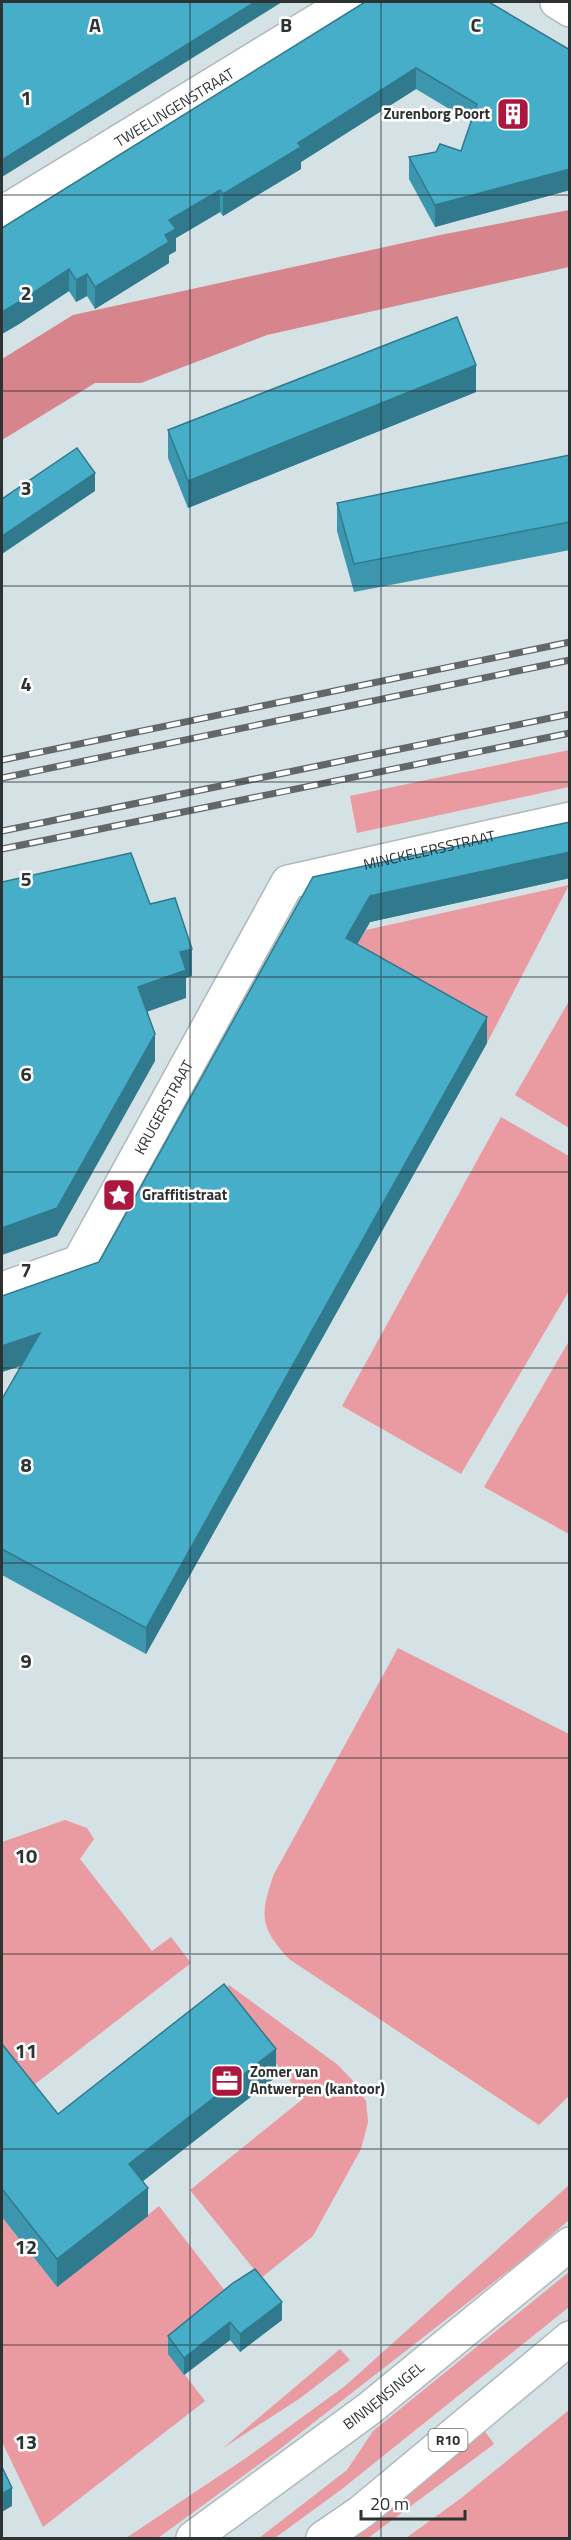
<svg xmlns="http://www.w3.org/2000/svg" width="571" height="2540" font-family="'Titillium Web',sans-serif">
	<rect width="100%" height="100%" fill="#d4e1e5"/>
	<g fill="#ea9ba2">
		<path d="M 569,750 L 569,787 L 357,833 L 350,796 Z"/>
		<path d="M 569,885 L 487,1043 L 346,964 L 366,930 Z"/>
		<path d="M 569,1001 L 569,1128 L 515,1095 Z"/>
		<path d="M 501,1117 L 569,1156 L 569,1291 L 461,1474 L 342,1406 Z"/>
		<path d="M 569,1341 L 570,1534 L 569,1534 L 484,1487 Z"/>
		<path d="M 398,1648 L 569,1734 L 569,2096 L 539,2125 L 289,1959 C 259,1927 260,1914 274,1874 Z"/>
		<path d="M 65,1820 L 87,1828 L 94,1839 L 80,1859 L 152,1951 L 171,1937 L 191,1963 L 21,2095 L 2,2072 L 2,1842 Z"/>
		<path d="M 229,1985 L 338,2065 L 354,2082 L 366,2101 L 368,2122 L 361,2149 L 313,2236 L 261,2278 L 190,2190 L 304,2098 L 220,1994 Z"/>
		<path d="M 569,2185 L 569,2220 L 521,2261 L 276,2452 L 158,2538 L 126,2538 L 246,2458 L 345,2386 Z"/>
		<path d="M 159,2206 L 233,2301 L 169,2354 L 205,2401 L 43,2527 L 2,2442 L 2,2217 L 57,2287 Z"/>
		<path d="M 569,2272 L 569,2307 L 342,2489 L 275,2538 L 259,2538 L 347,2470 L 373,2431 Z"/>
		<path d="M 340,2349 L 350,2360 L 299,2399 L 223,2448 Z"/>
		<path d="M 569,2410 L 569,2538 L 406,2538 L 460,2499 Z"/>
		<path d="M 484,2430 L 494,2444 L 368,2538 L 342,2538 Z"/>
	</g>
	<path fill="#d7858d" d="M 569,210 L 569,267 L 267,335 L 141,383 L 95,383 L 2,440 L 2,359 L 73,315 L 440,235 Z"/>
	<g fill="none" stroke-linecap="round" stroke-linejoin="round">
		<g stroke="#adb9bd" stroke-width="36">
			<g id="minor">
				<path id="s1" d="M 2,213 L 348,2"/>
				<path id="s2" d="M 2,1289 L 79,1262 L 288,882 L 570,819"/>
			</g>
		</g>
		<g stroke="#adb9bd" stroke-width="36">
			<g id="major">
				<path d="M 557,2 L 570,10"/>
				<path id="s3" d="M 193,2538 L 370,2408 L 570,2244"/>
				<path d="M 323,2538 L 361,2512 L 570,2338"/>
			</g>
		</g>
		<use href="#minor" stroke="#fff" stroke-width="33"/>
		<use href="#major" stroke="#fff" stroke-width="33"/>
		<g stroke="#61686a" stroke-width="7">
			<g id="rail">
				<path d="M 2,760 L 570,642"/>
				<path d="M 2,778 L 570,660"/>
				<path d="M 2,831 L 570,714"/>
				<path d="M 2,849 L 570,733"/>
			</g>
		</g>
		<use href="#rail" stroke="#fff" stroke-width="4.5" stroke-dasharray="14" stroke-linecap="butt"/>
	</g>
	<g fill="#3c96ad">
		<path d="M 365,2 L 570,50 L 570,190 L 435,227 L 409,179 L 409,157 L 461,151 L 471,122 L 416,89 L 301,162 L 301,169 L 223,216 L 220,212 L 176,238 L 176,251 L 169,255 L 169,263 L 95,309 L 87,296 L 76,302 L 69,291 L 19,324 L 2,334 L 2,228 Z"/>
		<path d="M 476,392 L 188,508 L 168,458 L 168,430 Z"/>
		<path d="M 570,455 L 570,550 L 354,592 L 337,531 L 337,503 Z"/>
		<path d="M 570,822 L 570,878 L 370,922 L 357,945 L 487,1043 L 146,1654 L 2,1575 L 2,1399 L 21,1366 L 2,1372 L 2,1296 L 99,1262 L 313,877 Z"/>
		<path d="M 2,2044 L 58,2114 L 276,2077 L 143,2181 L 148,2216 L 57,2287 L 2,2217 Z"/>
		<path d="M 233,2283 L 282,2320 L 240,2352 L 230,2340 L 184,2375 L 168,2354 L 168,2336 Z"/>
	</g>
	<g fill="#317a8d">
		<path d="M 255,2 L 282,2 L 2,177 L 2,160 Z"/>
		<path d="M 416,68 L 416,89 L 301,162 L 301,169 L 223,216 L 223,194 L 298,143 Z"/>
		<path d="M 570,169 L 570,190 L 435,227 L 435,205 Z"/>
		<path d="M 220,190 L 220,212 L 176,238 L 176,251 L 169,255 L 169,263 L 95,309 L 95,287 L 165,235 L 169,220 Z"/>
		<path d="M 69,269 L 69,291 L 19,324 L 2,334 L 2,312 Z"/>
		<path d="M 87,274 L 87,296 L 76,302 L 76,280 Z"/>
		<path d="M 476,365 L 476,392 L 188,508 L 188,481 Z"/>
		<path d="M 95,473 L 95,491 L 2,554 L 2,536 Z"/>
		<path d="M 570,852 L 570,878 L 370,922 L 346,964 L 346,938 L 370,896 Z"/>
		<path d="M 192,949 L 192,976 L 186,978 L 186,998 L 138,1015 L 138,987 L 180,952 Z"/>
		<path d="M 487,1017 L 487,1043 L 146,1654 L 146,1628 Z"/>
		<path d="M 155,1034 L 155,1061 L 57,1236 L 2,1255 L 2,1228 Z"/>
		<path d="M 40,1333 L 40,1359 L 2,1372 L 2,1346 Z"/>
		<path d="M 276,2049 L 276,2077 L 129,2192 L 129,2164 Z"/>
		<path d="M 148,2188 L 148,2216 L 57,2287 L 57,2259 Z"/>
		<path d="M 282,2302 L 282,2320 L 240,2352 L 240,2334 Z"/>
		<path d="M 230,2322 L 230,2340 L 184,2375 L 184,2358 Z"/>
		<path d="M 12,2488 L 12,2506 L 2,2512 L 2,2494 Z"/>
	</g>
	<g fill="#46aec9" stroke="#317a8d" stroke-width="1.5">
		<path d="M 2,2 L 255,2 L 2,160 Z"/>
		<path d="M 365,2 L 489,2 L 570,50 L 570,169 L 435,205 L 409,157 L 436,152 L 440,144 L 461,151 L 477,104 L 416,68 L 298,143 L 301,147 L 223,194 L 220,190 L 169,220 L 176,229 L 165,235 L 169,242 L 95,287 L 87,274 L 76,280 L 69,269 L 19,302 L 2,312 L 2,228 Z"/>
		<path d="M 457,317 L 476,365 L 188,481 L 168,430 Z"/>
		<path d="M 77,448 L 95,473 L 2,536 L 2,499 Z"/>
		<path d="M 570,455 L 570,522 L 354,564 L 337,503 Z"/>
		<path d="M 570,822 L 570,852 L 370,896 L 346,938 L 487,1017 L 146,1628 L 2,1549 L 2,1399 L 40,1333 L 2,1346 L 2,1296 L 99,1262 L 313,877 Z"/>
		<path d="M 131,853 L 150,904 L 175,898 L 192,949 L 180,952 L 186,970 L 138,987 L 155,1034 L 57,1208 L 2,1228 L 2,882 Z"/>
		<path d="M 224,1984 L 276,2049 L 129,2164 L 148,2188 L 57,2259 L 2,2189 L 2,2044 L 58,2114 Z"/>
		<path d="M 255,2269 L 282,2302 L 240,2334 L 230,2322 L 184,2358 L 168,2336 L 233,2283 Z"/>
		<path d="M 2,2467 L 12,2488 L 2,2494 Z"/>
	</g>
	<path fill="none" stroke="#2d3233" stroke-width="1.5" stroke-opacity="0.55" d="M 190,2 L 190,2538M 381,2 L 381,2538M 2,195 L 570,195M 2,391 L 570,391M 2,586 L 570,586M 2,782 L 570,782M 2,977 L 570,977M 2,1172 L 570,1172M 2,1368 L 570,1368M 2,1563 L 570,1563M 2,1758 L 570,1758M 2,1954 L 570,1954M 2,2149 L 570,2149M 2,2345 L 570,2345"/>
	<defs>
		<g id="building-square" transform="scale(1.725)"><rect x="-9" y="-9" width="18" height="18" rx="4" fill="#ac173f" stroke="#fff"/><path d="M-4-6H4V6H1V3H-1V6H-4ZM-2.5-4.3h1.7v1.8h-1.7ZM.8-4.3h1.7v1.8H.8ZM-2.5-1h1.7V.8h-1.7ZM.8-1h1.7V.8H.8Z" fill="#fff"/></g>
		<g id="sight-square" transform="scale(1.725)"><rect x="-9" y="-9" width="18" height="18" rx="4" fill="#ac173f" stroke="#fff"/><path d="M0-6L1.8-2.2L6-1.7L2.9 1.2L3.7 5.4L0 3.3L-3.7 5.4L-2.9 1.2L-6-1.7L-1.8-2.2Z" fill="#fff"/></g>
		<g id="office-square" transform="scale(1.725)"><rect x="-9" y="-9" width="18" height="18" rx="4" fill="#ac173f" stroke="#fff"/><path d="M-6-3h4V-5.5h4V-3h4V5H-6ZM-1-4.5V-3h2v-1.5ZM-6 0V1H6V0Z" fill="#fff"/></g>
	</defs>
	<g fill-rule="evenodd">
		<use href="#building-square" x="513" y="114"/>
		<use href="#sight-square" x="119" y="1195"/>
		<use href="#office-square" x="227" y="2081"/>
	</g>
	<g text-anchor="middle" stroke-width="5" stroke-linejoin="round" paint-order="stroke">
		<rect fill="#fff" stroke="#6c7070" stroke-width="1.5" x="428.5" y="2429" width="39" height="22" rx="4.5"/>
		<g font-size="14" font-weight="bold" fill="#2d3233">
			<text x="448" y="2445">R10</text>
		</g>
		<g font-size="15" fill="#2d3233" stroke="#fff">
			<text dy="5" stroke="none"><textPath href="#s1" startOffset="202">TWEELINGENSTRAAT</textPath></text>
			<text dy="5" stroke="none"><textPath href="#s2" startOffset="660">MINCKELERSSTRAAT</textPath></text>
			<text dy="5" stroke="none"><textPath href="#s2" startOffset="258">KRUGERSTRAAT</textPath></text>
			<text dy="5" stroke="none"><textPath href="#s3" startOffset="238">BINNENSINGEL</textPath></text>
		</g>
		<g font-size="15" font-weight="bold" fill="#2d3233" stroke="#fff" text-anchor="start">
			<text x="490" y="119" text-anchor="end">Zurenborg Poort</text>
			<text x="142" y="1200">Graffitistraat</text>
			<text x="250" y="2077">Zomer van<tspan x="250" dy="17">Antwerpen (kantoor)</tspan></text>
		</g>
	</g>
	<g font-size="20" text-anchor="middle" font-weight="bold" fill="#2d3233" stroke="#fff" stroke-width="5" stroke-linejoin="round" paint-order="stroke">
		<text x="95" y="32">A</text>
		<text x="286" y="32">B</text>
		<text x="476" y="32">C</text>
		<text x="26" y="105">1</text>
		<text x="26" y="300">2</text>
		<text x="26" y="495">3</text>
		<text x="26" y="691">4</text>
		<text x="26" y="886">5</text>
		<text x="26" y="1081">6</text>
		<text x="26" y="1277">7</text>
		<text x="26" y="1472">8</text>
		<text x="26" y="1668">9</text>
		<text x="26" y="1863">10</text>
		<text x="26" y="2058">11</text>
		<text x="26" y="2254">12</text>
		<text x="26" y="2449">13</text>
	</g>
	<rect width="571" height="2540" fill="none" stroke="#2d3233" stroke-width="6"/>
	<path d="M361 2510v9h104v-9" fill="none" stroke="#2d3233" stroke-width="3"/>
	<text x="370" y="2510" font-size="18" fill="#2d3233" stroke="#ffffff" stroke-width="4.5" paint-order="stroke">20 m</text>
</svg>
